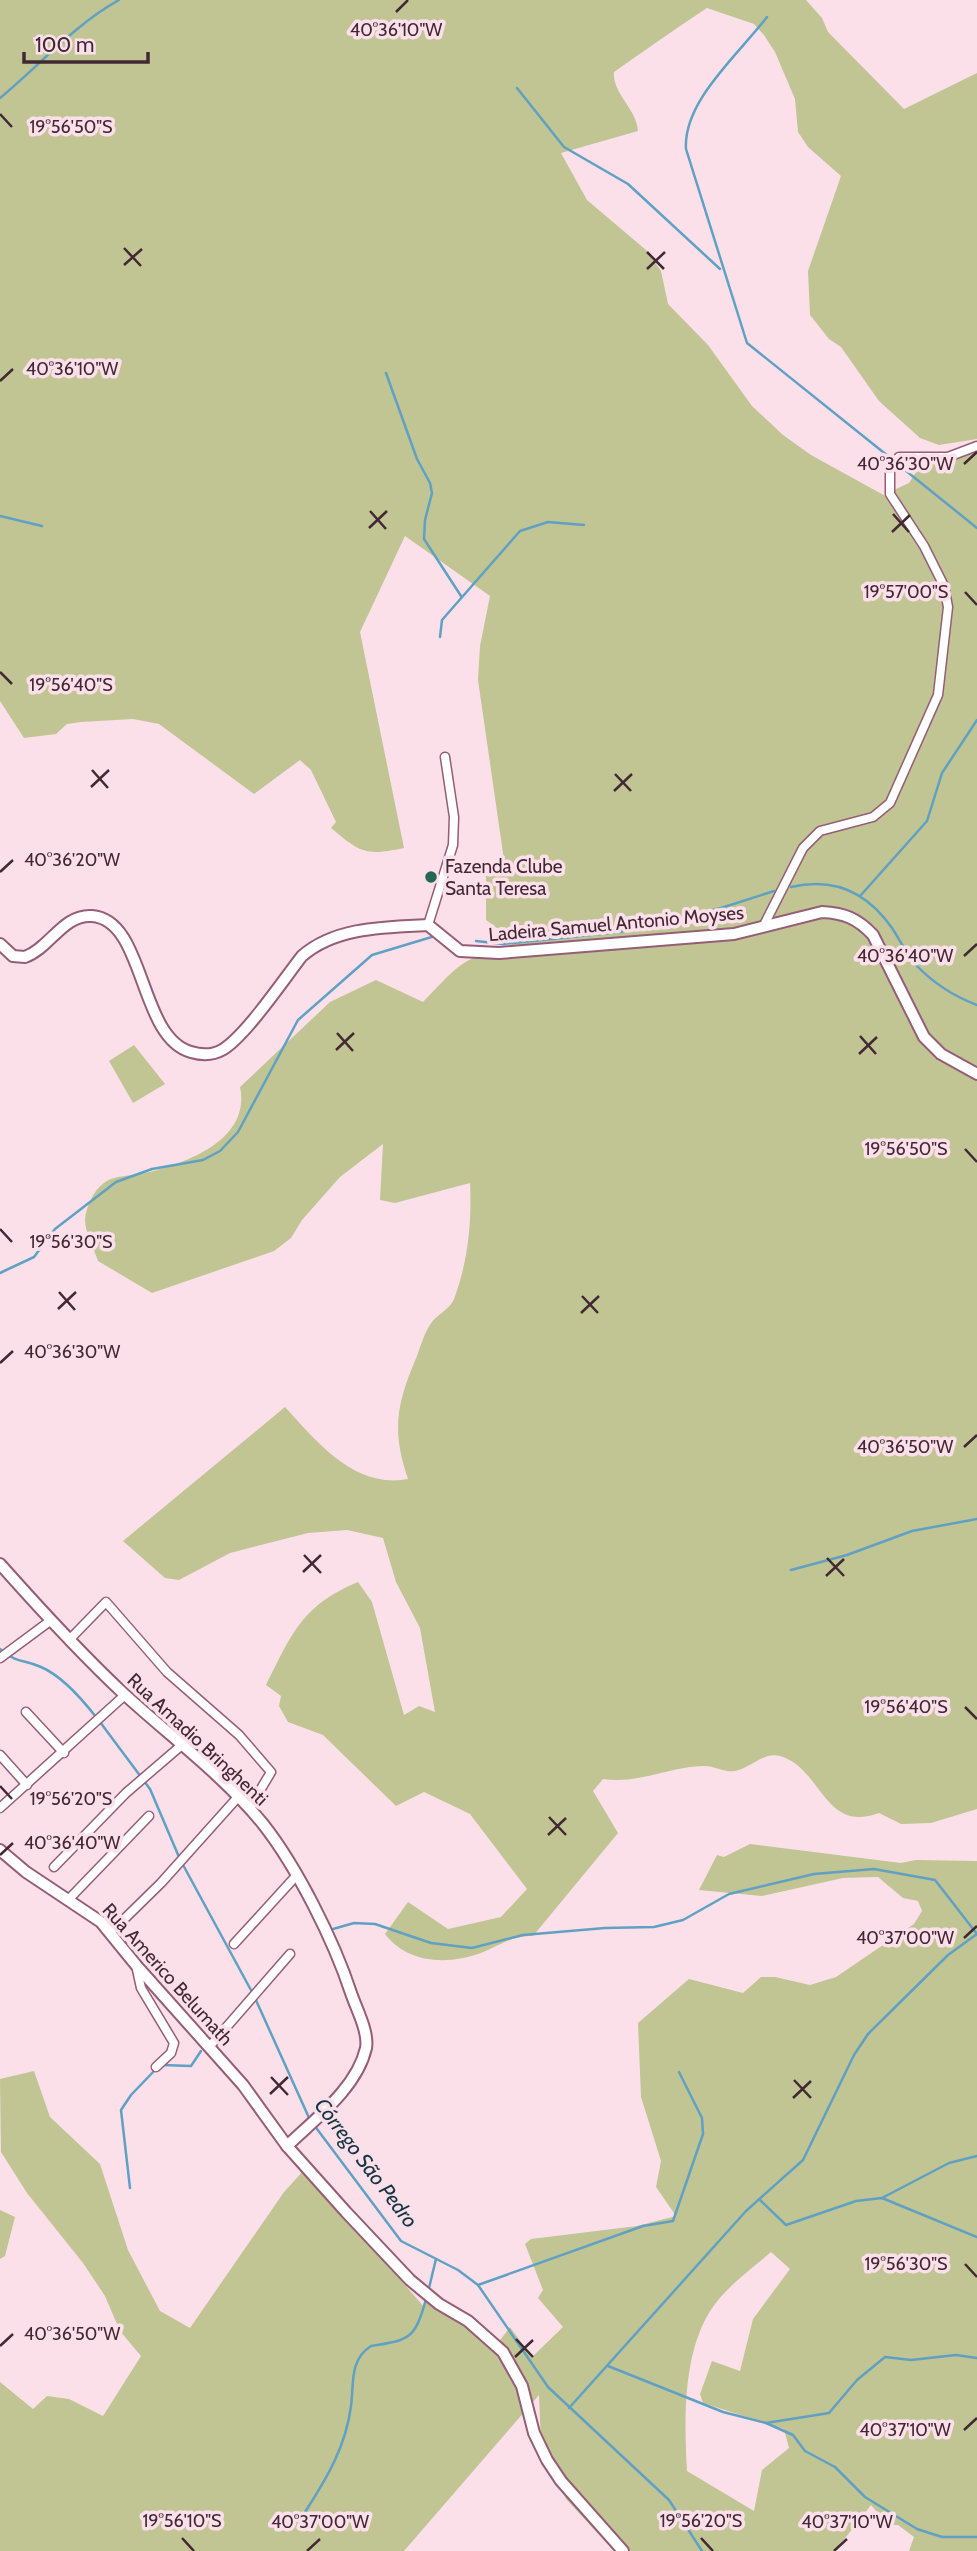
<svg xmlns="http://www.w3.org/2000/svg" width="977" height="2551" font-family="Cabin,sans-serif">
	<rect width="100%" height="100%" fill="#fbe0ea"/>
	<g fill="#c0c593" fill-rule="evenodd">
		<path d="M 0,0 L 806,0 L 822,18 L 828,32 L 904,109 L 977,73 L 977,439 L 939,445 L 920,438 L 879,401 L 841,347 L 829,339 L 810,315 L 808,271 L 841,176 L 808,147 L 798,132 L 795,99 L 775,52 L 764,35 L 754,24 L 707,8 C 675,29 645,50 614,72 C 612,93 637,109 638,131 L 561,153 L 587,200 L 646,250 L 661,271 L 668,304 L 708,345 L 752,406 L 783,435 L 811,455 L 889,498 L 896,489 L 909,483 L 918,469 L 977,448 L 977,1809 L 931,1823 L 901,1824 L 879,1813 C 824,1834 822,1768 780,1756 C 763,1752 751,1768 735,1771 C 726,1773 715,1766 704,1766 C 668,1767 640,1784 603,1779 L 593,1791 L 618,1833 L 533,1936 C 511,1936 500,1945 481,1953 C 448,1965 408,1964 385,1934 L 408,1902 L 448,1929 L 501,1917 L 527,1889 L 470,1814 L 424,1792 L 396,1806 L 323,1735 L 288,1722 L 279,1706 L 281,1696 L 266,1685 C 292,1634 301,1606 358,1582 L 372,1602 L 404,1715 L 419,1706 L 435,1712 L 420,1628 L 396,1582 L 383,1538 L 347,1530 L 308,1533 L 230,1553 L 179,1580 L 165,1578 L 123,1541 L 285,1407 C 318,1443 355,1489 408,1479 C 391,1429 397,1403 417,1356 C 421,1345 425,1331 432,1322 C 439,1313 450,1309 454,1299 C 468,1262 472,1222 470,1183 L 395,1203 L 380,1200 L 383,1144 L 340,1177 L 302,1220 L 291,1238 L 274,1251 L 152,1293 L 98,1261 C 94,1249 85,1232 85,1220 C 86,1207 93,1191 104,1183 C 113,1175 134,1176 145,1173 C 188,1163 251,1139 240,1087 L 330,1002 L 376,980 L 423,1002 C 457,968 466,948 520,955 L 501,931 L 486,920 L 486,870 L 505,867 L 478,680 L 480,646 L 490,596 L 405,536 L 360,632 L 404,848 C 365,856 361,853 331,828 L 336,822 L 311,770 L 300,760 L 254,794 L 159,724 L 133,719 L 81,722 L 67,724 L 56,734 L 24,738 L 0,701 Z"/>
		<path d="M 134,1045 L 165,1084 L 133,1103 L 109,1061 Z"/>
		<path d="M 750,1844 L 901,1863 L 916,1860 L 977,1861 L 977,2551 L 909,2551 L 914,2537 L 898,2525 L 888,2525 L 871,2505 L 835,2551 L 614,2551 L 566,2499 L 541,2444 L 539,2395 L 404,2551 L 0,2551 L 0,2382 L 33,2409 L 47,2396 L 69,2399 L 103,2416 L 141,2356 L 120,2331 L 105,2296 L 83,2263 L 27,2193 L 1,2152 L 0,2079 L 34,2071 L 50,2117 L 100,2164 L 128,2250 L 160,2311 L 190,2328 L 284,2192 L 305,2169 L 424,2307 L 427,2300 L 479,2332 L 495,2347 L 510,2327 L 532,2357 L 563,2327 L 538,2298 L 543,2290 L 525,2244 L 531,2239 L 637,2226 L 676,2216 L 656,2187 L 661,2161 L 641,2097 L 638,2023 L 689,1979 L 743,1993 L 761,1977 L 775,1977 L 810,1985 L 836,1977 L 914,1924 L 922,1911 L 918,1901 L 903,1898 L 878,1877 L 843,1878 L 762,1896 L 699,1890 L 717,1855 L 724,1857 ZM 771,2252 L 790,2269 L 753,2319 L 740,2371 L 712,2361 L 700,2394 L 703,2403 L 784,2429 L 789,2448 L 762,2470 L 754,2511 L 687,2471 C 684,2418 682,2342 719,2299 C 733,2282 754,2267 771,2252 Z"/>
		<path d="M 0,2210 L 15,2217 L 5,2256 L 0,2259 Z"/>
	</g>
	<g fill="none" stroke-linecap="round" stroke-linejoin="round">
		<g stroke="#60a1c3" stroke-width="2.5">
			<path d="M 767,17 C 739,54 683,101 686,149 L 747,343 L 888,456"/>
			<path d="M 517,88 L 564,147 L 628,184 L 720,269"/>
			<path d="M 0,98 C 40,65 74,25 119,0"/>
			<path d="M 386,373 L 417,459 L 430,483 L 432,493 L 425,520 L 424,539 L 461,596"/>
			<path d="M 900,466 L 977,528"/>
			<path d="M 0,516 L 42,526"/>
			<path d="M 440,637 L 442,620 L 520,531 L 548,522 L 584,525"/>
			<path d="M 791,887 C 833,877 867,892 892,928 C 900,940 906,953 915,964 C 933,983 953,996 977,1005"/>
			<path d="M 861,895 L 927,821 L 942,773 L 977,720"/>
			<path d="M 476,941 L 503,944 L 620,932 L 721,908 L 774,891"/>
			<path d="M 0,1273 L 34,1257 L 55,1229 L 116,1182 L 152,1169 L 203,1160 L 220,1151 L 238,1132 L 298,1020 L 372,955 L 435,936"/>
			<path d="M 791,1570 L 847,1555 L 912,1531 L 977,1519"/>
			<path d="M 0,1649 C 18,1664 23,1659 41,1667 C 62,1676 82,1699 96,1717"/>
			<path d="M 100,1722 L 150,1789 L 179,1857"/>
			<path d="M 182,1863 L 252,1992"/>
			<path d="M 333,1929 L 354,1923 L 375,1924 L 431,1943 L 472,1948 L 523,1935 L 605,1928 L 654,1927 L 683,1920 L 729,1894 L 814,1874 L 874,1869 L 935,1880 L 977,1934"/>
			<path d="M 255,1998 L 310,2120"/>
			<path d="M 162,2065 L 191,2066 L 201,2051"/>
			<path d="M 314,2125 L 401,2241 L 458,2270 L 478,2285 L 548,2387 L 669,2500 L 702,2551"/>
			<path d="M 130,2188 L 121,2110 L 131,2095 L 156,2069"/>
			<path d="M 882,2198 L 949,2163 L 977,2156"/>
			<path d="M 759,2199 L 786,2225 L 856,2201 L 882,2198 L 977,2237"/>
			<path d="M 478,2285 L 643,2226 L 673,2221 L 703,2134 L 702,2118 L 679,2072"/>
			<path d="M 429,2288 L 436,2259"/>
			<path d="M 608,2366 L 723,2412 L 766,2423 L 793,2435 L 805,2451 L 835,2467 L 865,2497 L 917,2529 L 942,2537 L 977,2537"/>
			<path d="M 569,2408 L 746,2211 L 803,2160 L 854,2055 L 868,2034 L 948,1955 L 977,1934"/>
			<path d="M 766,2423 L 829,2413 L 857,2380 L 885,2357 L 911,2360 L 956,2355 L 977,2358"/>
			<path d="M 305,2512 C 327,2478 346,2446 351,2406 C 354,2384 349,2360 371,2346 C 410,2340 415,2339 426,2299"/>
		</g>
		<g stroke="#965d76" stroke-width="11">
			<g id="street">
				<path d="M 428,925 L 453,845 L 454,817 L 445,757"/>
				<path d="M 763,927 L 803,848 L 820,831 L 873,817 L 890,803 L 938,695 L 948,607 L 944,586 L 924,546 L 890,494 L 890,466 L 899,457 L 948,457 L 977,446"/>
				<path d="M 69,1640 L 106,1602 L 167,1672 L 239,1735 L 271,1772 L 249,1809"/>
				<path d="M 0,1658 L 50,1621"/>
				<path d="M 26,1712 L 64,1753"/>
				<path d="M 0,1755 L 27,1785"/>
				<path d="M 0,1808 L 125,1695"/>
				<path d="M 54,1867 L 126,1793 L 183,1744"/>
				<path d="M 69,1899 L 149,1816"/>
				<path d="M 111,1932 L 161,1883 L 238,1797"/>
				<path d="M 234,1944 L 296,1876"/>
				<path d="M 136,1965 L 141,1988 L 174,2043 L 171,2053 L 156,2067"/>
				<path d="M 210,2046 L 290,1954"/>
			</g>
		</g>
		<g stroke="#965d76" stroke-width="14">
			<g id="secondary">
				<path d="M 0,944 L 13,956 L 25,957 C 50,948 63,914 92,916 C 146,920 138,1037 191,1052 C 201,1055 213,1055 222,1050 C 245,1037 284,979 302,956 C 335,927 385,927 428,925 L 460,951 L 499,953 L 734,934 L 822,912 C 845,913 858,919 873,935 L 924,1037 L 941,1054 L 977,1074"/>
				<path d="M 0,1564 C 40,1609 80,1653 124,1694 C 171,1737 223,1775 263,1824 C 297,1867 334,1941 351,1993 C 356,2008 369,2032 366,2048 C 357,2088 315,2119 287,2146"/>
				<path d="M 0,1850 L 26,1872 L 101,1922 L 136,1965 L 243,2085 L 287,2146 L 346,2212 L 410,2280 L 439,2304 L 468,2321 L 503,2352 L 522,2386 L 534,2433 L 547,2460 L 561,2481 L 623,2551"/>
			</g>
		</g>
		<use href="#street" stroke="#fff" stroke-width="8"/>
		<use href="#secondary" stroke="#fff" stroke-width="10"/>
	</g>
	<path fill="none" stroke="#412833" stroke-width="2.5" d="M 396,12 L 408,0M 0,114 L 12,127M 124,248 L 141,266M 647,252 L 664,269M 124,265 L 142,249M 647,269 L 665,252M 0,381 L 13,369M 964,464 L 977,452M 370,511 L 386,529M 893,514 L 909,532M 369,528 L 387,511M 892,532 L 910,515M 965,592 L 977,605M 0,672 L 12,684M 92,770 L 108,788M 615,774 L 631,791M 91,787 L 109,770M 614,791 L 632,774M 0,872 L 13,860M 964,956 L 977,944M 337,1033 L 353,1051M 860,1036 L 876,1054M 336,1050 L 354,1033M 859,1054 L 877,1037M 965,1149 L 977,1162M 0,1229 L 12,1242M 59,1292 L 75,1310M 582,1296 L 598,1313M 58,1309 L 76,1292M 581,1313 L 599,1296M 0,1363 L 13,1351M 964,1447 L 977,1435M 304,1555 L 321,1573M 827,1558 L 844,1576M 303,1572 L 321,1555M 826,1576 L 844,1559M 965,1707 L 977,1719M 0,1786 L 12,1799M 549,1817 L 566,1835M 548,1835 L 566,1818M 0,1855 L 13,1843M 964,1938 L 977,1926M 271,2077 L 288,2095M 794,2080 L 811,2098M 270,2094 L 288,2077M 793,2098 L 811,2081M 965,2264 L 977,2277M 516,2339 L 533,2357M 0,2346 L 13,2334M 515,2357 L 533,2340M 964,2430 L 977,2418M 182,2538 L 194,2551M 701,2538 L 713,2551M 307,2551 L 320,2539M 834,2551 L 847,2539"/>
	<circle fill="#266655" stroke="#fbe0ea" stroke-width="2.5" cx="431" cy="877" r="7"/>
	<g text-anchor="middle" stroke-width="7" stroke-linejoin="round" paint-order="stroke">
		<g font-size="19" fill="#412833" stroke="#fbe0ea" text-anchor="start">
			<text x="445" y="873">Fazenda Clube<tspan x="445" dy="22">Santa Teresa</tspan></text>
		</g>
		<g font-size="19" fill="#412833" stroke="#fbe0ea">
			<text transform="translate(616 923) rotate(-5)" y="7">Ladeira Samuel Antonio Moyses</text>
			<text transform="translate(198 1739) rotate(43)" y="7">Rua Amadio Bringhenti</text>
			<text transform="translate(168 1974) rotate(48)" y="7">Rua Americo Belumath</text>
		</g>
		<g font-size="21" font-style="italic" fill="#143342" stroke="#fbe0ea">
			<text transform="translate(366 2163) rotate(53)" y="7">Córrego São Pedro</text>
		</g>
	</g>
	<g font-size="18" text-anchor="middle" fill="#412833" stroke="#fbe0ea" stroke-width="7" stroke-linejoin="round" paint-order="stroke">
		<text x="396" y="36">40°36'10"W</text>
		<text x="71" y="133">19°56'50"S</text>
		<text x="72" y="375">40°36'10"W</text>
		<text x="905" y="470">40°36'30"W</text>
		<text x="906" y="598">19°57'00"S</text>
		<text x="71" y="691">19°56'40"S</text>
		<text x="72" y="866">40°36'20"W</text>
		<text x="905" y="962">40°36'40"W</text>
		<text x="906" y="1155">19°56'50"S</text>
		<text x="71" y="1248">19°56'30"S</text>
		<text x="72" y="1358">40°36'30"W</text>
		<text x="905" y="1453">40°36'50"W</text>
		<text x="906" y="1713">19°56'40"S</text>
		<text x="71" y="1805">19°56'20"S</text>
		<text x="72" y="1849">40°36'40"W</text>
		<text x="905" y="1944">40°37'00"W</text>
		<text x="906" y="2270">19°56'30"S</text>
		<text x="72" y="2340">40°36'50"W</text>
		<text x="905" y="2436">40°37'10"W</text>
		<text x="182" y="2527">19°56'10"S</text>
		<text x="701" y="2527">19°56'20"S</text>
		<text x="320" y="2528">40°37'00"W</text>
		<text x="847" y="2528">40°37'10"W</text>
	</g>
	<path d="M24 52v10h124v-10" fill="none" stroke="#412833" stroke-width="3.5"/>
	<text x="35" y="52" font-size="21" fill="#412833" stroke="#fbe0ea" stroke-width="5" paint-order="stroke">100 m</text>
</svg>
